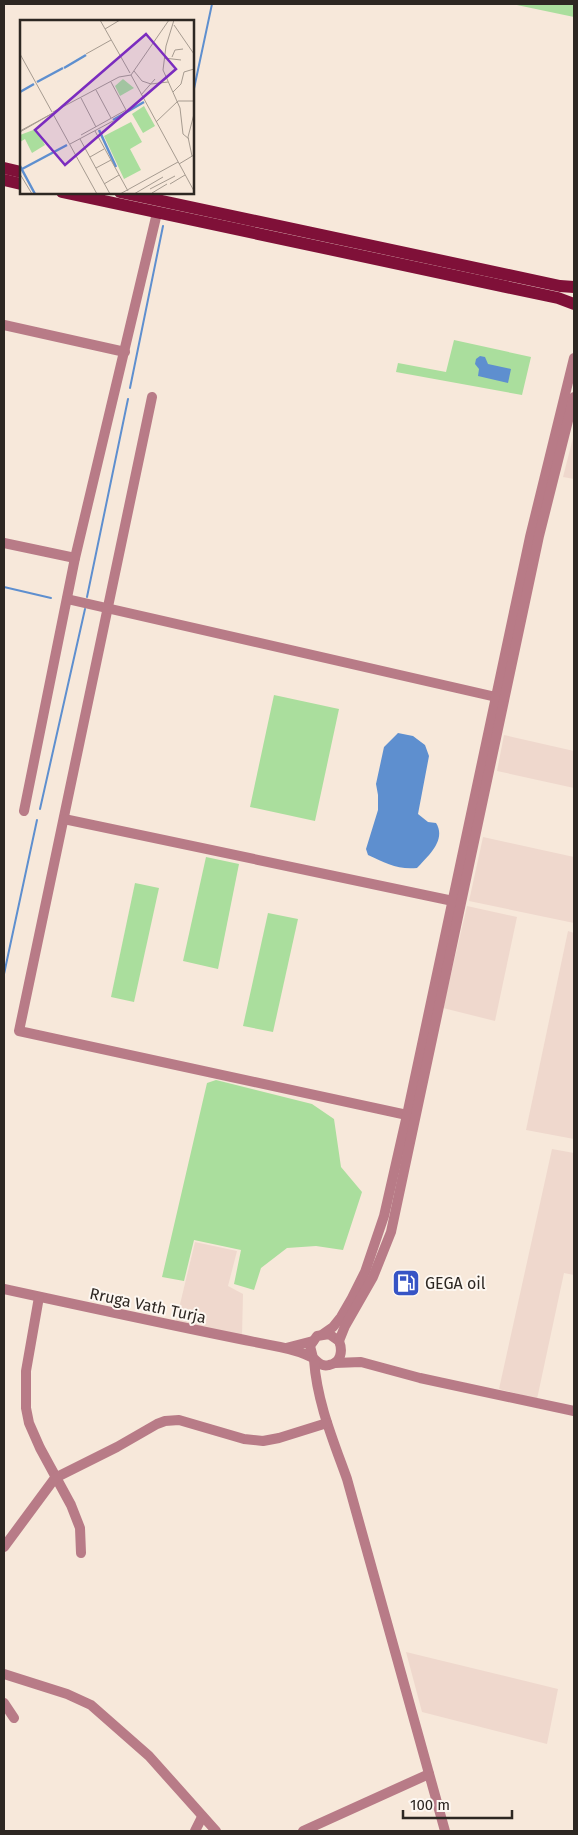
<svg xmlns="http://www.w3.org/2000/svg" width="578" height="1835" font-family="'Fira Sans',sans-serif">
	<rect width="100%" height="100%" fill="#f7e8da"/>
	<g fill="#efd8cd">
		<path d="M 574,434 L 574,479 L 563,477 Z"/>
		<path d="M 504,735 L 574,751 L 574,788 L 497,771 Z"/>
		<path d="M 483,837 L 574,857 L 574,923 L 469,901 Z"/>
		<path d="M 467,906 L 517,917 L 495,1021 L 443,1008 Z"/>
		<path d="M 568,931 L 574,933 L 574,1139 L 526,1130 Z"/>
		<path d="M 552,1149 L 574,1153 L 574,1275 L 564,1273 L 537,1399 L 499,1389 Z"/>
		<path d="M 195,1242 L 237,1251 L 228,1286 L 243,1294 L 242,1336 L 175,1325 Z"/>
		<path d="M 406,1652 L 558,1689 L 547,1744 L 422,1712 Z"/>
	</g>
	<g fill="#aade9d">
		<path d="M 512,4 L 574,4 L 574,17 Z"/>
		<path d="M 454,340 L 531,357 L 522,395 L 396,372 L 398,363 L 446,372 Z"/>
		<path d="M 274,695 L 339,709 L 315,821 L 250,807 Z"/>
		<path d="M 206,857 L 239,864 L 218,969 L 183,961 Z"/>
		<path d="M 135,883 L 159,888 L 134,1002 L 111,997 Z"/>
		<path d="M 268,913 L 298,919 L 273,1032 L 243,1026 Z"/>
		<path d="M 216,1080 L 312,1104 L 334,1119 L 341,1167 L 362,1192 L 343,1250 L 316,1246 L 287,1248 L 261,1268 L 254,1290 L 234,1284 L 241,1250 L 194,1240 L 184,1281 L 162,1277 L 207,1083 Z"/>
	</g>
	<g fill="#5e8fcf">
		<path d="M 480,356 L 485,357 L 488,364 L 511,369 L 508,383 L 478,376 L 479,369 L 475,364 L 476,359 Z"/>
		<path d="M 398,733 L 413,736 L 425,745 L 429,756 L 418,814 L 428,822 L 436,823 C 447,840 427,857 417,868 C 398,870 385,863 368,855 L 366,849 L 378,810 L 378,795 L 376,784 L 384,747 Z"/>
	</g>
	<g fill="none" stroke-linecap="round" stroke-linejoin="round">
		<g stroke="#5e8fcf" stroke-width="2">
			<path d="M 192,98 L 212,4"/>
			<path d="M 130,388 L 163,226"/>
			<path d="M 4,587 L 51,598"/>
			<path d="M 87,597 L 128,399"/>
			<path d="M 40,809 L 85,609"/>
			<path d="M 4,974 L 37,820"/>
		</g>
		<g stroke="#b87b87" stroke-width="10">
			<path d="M 4,325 L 125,352"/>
			<path d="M 152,397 L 19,1031 L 407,1115"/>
			<path d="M 4,543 L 75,558"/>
			<path d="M 67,599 L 496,697"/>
			<path d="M 24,811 L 75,558 L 157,213"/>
			<path d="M 64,819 L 453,901"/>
			<path d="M 4,1289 C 96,1309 188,1329 280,1347 C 290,1349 304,1353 313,1358 C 318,1362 321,1367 329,1365 C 341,1363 343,1351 339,1341 L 329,1334 L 317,1336 L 310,1346 L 313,1358"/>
			<path d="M 39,1297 L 26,1371 L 26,1408 L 29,1423 L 40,1448 L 71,1505 L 80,1528 L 81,1553"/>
			<path d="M 323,1334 L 333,1327 L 341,1317 L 352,1298 L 365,1272 L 384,1216 L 407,1115 L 530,537 L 574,358"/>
			<path d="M 339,1341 L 345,1326 L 373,1277 L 391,1232 L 539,536 L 574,397"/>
			<path d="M 286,1348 L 313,1341"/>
			<path d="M 314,1360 C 317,1402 333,1440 347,1479 L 445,1831"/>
			<path d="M 335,1363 L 361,1362 L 420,1378 L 574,1411"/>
			<path d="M 4,1547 L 55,1478 L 117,1447 L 157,1424 L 165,1421 L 179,1420 L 244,1439 L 263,1441 L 279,1438 L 327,1423"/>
			<path d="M 4,1674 L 67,1694 L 91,1705 L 149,1756 L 216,1831"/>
			<path d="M 4,1703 L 14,1718"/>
			<path d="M 195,1831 L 202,1817"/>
			<path d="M 303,1831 L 429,1774"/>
		</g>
		<g stroke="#7f1038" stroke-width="12">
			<path d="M 4,168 L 21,172"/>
			<path d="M 4,180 L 21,184"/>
			<path d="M 62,192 L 558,298 L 574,304"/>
			<path d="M 120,192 L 560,286 L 574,287"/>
		</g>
	</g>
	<defs>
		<g id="fuel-square" transform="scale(1.4375)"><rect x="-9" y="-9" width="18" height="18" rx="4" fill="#3654c5" stroke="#fdf7f1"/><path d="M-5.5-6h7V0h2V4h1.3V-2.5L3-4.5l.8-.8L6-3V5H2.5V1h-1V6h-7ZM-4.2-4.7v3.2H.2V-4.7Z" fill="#fff"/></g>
	</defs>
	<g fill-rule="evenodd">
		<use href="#fuel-square" x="406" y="1283"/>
	</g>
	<g text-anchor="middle" stroke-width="4" stroke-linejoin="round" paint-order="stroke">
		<g font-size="16" fill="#2d2722" stroke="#fdf7f1" text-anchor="start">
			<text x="425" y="1289">GEGA oil</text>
		</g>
		<g font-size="16" fill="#2d2722" stroke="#fdf7f1">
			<text transform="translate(148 1305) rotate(12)" y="6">Rruga Vath Turja</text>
		</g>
	</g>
	<g transform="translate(20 20)">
		<rect width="174" height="174" fill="#f7e8da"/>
		<path d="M 103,59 L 114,68 L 100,76 L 95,66 ZM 124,86 L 135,106 L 123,113 L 112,94 ZM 111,102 L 122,122 L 110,129 L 121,150 L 104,159 L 84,116 ZM 16,109 L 25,125 L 12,133 L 5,119 L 0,122 L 0,115 Z" fill="#aade9d"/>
		<path fill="none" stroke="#5e8fcf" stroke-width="2.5" d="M 44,48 L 66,35M 17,62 L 43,48M 0,72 L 14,64M 93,100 L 124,82M 79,110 L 96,147M 0,146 L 15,174M 2,149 L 47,125"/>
		<path fill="none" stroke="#a69b90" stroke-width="1" d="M 80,0 L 110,53M 154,0 L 146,26 L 143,50 L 160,88 L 163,114 L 169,119M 154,5 L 174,34M 85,9 L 100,0M 0,34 L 32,92M 66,34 L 91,20M 152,37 L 155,30 L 163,29M 144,38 L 161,40M 114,51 L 122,61 L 131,64 L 148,62M 111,55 L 174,171M 111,55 L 149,0M 76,70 L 91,98M 153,72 L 161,64 L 164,52 L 174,49M 121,75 L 135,59M 61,78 L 76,107M 33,92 L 99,57 L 111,55M 33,94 L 77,174M 136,102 L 158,81 L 174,81M 0,111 L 33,93 L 0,112M 75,111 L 108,171M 61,115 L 106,90 L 91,62M 60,119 L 90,174M 50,124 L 93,101M 172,136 L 168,117 L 174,94M 70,137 L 84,129M 159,144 L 174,135M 76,148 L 91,140M 0,154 L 12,174M 84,164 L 99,155M 150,164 L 165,155M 130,169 L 155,156M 132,173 L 147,164M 100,174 L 158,142M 114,174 L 143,157"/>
		<path fill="#7b2cbf" fill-opacity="0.15" stroke="#7b2cbf" stroke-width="2.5" d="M 126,14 L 156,49 L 45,145 L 15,110 Z"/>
		<rect width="174" height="174" fill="none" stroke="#2d2722" stroke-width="2.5"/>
	</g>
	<rect width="578" height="1835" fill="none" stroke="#2d2722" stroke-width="10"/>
	<path d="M403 1810v8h109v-8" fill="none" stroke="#2d2722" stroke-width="2.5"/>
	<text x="410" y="1810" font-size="15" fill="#2d2722" stroke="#fdf7f1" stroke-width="4" paint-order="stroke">100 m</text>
</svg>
